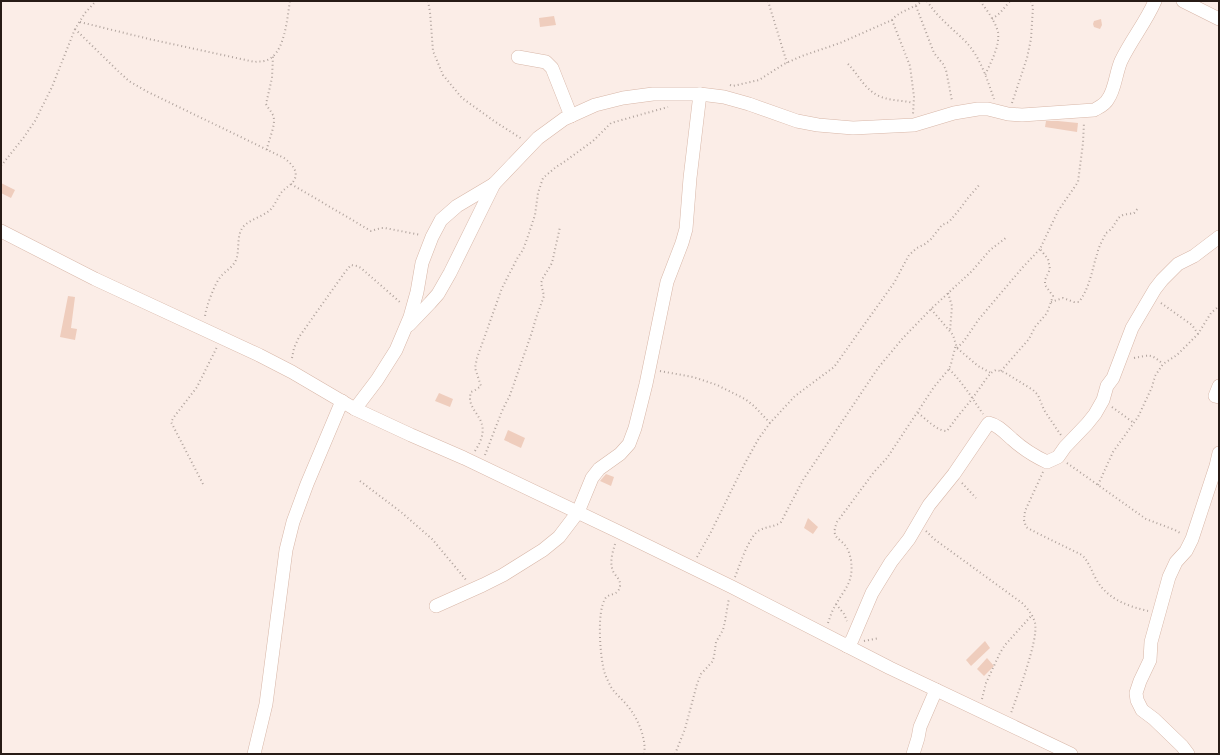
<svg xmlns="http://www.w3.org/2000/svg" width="1220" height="755" font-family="'Source Sans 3',sans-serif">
	<rect width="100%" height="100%" fill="#fbede7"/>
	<g fill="#efcdbd">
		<path d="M 554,16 L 556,25 L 540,27 L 539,18 Z"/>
		<path d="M 1101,19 L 1102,25 L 1100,29 L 1094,27 L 1093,24 L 1094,21 Z"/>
		<path d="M 1046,121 L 1058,121 L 1078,123 L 1077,132 L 1045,127 Z"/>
		<path d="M 1,183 L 15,190 L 11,198 L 1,193 Z"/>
		<path d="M 68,296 L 75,297 L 71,328 L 77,329 L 75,340 L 60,337 Z"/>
		<path d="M 439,393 L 453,399 L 450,407 L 435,401 Z"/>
		<path d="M 508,430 L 525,438 L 521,448 L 504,440 Z"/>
		<path d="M 606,474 L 614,477 L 611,486 L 600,481 Z"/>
		<path d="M 808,518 L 818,527 L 813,534 L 804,528 Z"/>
		<path d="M 985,641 L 990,648 L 971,666 L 966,660 Z"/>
		<path d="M 987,658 L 994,666 L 984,676 L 977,669 Z"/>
	</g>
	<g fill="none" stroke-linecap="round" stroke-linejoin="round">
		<g stroke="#d8b7a8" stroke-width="14">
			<g id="street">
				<path d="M 1183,1 L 1219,19"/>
				<path d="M 518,57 L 546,62 L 552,68 L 571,116"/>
				<path d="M 1,231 L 95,279 L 259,355 L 292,372 L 355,409 L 411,435 L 464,458 L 617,531 L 732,587 L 890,668 L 1071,754"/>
				<path d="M 409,325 L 430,303 L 438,294 L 450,273 L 494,184"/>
				<path d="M 1219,386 L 1215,396 L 1219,397"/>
				<path d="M 355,409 L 377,380 L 396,350 L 410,317 L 417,292 L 422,263 L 432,237 L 441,220 L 457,206 L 494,184 L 538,138 L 564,119 L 595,105 L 623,98 L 653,94 L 700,94 L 724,97 L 749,104 L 797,121 L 818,125 L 853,128 L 914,125 L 954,113 L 978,109 L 988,109 L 1008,114 L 1022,115 L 1094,110 C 1099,107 1105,105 1108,99 C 1115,90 1116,72 1121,61 C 1131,40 1146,22 1155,1"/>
				<path d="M 436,606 L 483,585 L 503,575 L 543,550 L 559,537 L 578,512 L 592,478 L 599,469 L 620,454 L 629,444 L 635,428 L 646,384 L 667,282 L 682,243 L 686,229 L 690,178 L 700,94"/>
				<path d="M 847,646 L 852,640 L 872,593 L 891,562 L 909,539 L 929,505 L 954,474 L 988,424 L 989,423 C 998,425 1005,433 1012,439 C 1023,449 1034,456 1047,462 L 1058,457 L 1065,447 L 1087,424 L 1095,414 L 1103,400 L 1107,386 L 1113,378 L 1132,328 L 1155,289 L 1162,280 L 1178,264 L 1194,256 L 1219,237"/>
				<path d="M 254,754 L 266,704 L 286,550 L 293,522 L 307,484 L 342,401"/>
				<path d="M 913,754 L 918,738 L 920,727 L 936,690"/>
				<path d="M 1188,754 L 1182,746 L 1154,719 L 1142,710 L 1137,700 L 1136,693 L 1140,681 L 1150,660 L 1151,642 L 1169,577 L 1176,562 L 1186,551 L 1192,539 L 1216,466 L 1219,453"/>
			</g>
		</g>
		<g stroke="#b1a49e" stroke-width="2" stroke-dasharray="1 3" stroke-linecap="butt">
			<path d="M 428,1 L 430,12 L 433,51 L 443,75 L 462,98 L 494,121 L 522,139"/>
			<path d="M 768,1 L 787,63"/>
			<path d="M 927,1 C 938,18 951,27 965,41 C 980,56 987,79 994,99"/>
			<path d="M 980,1 C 987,10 995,21 998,32 C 1000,46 991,62 985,75"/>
			<path d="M 916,6 L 934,53 L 943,64 L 946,70 L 952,101"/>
			<path d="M 992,19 L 1000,13 L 1010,1"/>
			<path d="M 892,20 L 910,66 L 914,97 L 913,114"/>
			<path d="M 80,22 L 149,39 L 255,62 C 258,61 261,62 264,61 C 285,57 287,18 290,1"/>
			<path d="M 75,29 L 118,71 L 129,81 L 148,92 L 284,158 C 292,164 301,173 292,183 C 288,187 284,189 281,193 C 277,199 274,207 269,211 C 261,217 249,220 243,227 C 236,236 240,250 236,260 C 233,267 227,270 222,275 C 216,280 205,309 205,317"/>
			<path d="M 848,64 C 858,74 865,90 879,96 C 890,101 902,100 913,103"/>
			<path d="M 730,85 L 733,86 L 759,80 L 784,64 L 802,56 L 840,43 L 892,20 C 899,11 913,9 922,1"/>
			<path d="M 1012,103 L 1027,58 L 1031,39 L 1033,7 L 1031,1"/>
			<path d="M 267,150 C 268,140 277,124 273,115 C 271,111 268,108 266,104 L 272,78 L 273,56"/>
			<path d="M 1,166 L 24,137 L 35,121 L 52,87 L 75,29 L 85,13 L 96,1"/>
			<path d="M 291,184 L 371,231 L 381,228 L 385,228 L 421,235"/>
			<path d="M 948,293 L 952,306 L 950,331"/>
			<path d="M 1051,302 L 1063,298 L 1074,302 L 1079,302 C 1090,287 1092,270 1097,254 C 1099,246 1103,239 1106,233 C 1115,228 1115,220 1121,216 C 1124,214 1130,214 1134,213 L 1139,207"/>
			<path d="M 1161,303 L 1192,325 L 1198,334"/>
			<path d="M 931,309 L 953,335 L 957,348 L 978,366 L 991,373"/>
			<path d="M 957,348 L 964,341 L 979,319 L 1023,267 L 1040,249"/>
			<path d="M 292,358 L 294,348 L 299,337 L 345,272 L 351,265 L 357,266 L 361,268 L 401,303"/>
			<path d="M 1134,358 C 1150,355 1150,353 1163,364"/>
			<path d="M 949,369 C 963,383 972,398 983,414"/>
			<path d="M 660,371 L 693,377 L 717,385 L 745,399 L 754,406 L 770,423"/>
			<path d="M 1001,371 L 1029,339 L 1035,327 L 1047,313 L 1053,296 L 1045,285 L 1045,280 L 1050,269 L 1048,259 L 1040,249 L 1058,211 L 1078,182 L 1083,143 L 1084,122"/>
			<path d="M 1112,407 L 1134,423"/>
			<path d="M 918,413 C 926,419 937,431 947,431 L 958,416 L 972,399 L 986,379 L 991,373 L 996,370 L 1004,372 L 1033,390 L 1038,395 L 1044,410 L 1056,428 L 1061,435"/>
			<path d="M 475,451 C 497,417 464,414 471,392 L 474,391 L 481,386 L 475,368 L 477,358 L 502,288 L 518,257 L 523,250 L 527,239 L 535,215 L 538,193 L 543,178 L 556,167 L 564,162 L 593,141 L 611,123 L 668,107"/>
			<path d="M 485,455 L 502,411 L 510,395 L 532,332 L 536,318 L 544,296 L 541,283 L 543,278 L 552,263 L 560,227"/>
			<path d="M 1067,463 L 1146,519 L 1175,530 L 1182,534"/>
			<path d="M 1043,472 L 1025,511 L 1024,520 L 1026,527 L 1035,532 L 1082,555 C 1089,562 1091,570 1096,579 C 1107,599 1127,606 1148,611"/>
			<path d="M 360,481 L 401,512 L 432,539 L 467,581"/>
			<path d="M 962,483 L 976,498"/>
			<path d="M 203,484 L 171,422 L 174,417 L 197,387 L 217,347"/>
			<path d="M 1098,485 L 1113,452 L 1138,417 L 1152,387 L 1155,376 L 1163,364 L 1177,355 L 1198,334 L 1211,313 L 1219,306"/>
			<path d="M 926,531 L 934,539 L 1022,603 C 1028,609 1033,615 1035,623 C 1039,639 1017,696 1011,713"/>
			<path d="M 615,544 C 613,551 610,560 612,568 C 613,575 621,578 620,586 C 618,597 609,592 605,599 C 597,612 600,651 603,666 C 604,672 606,677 609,683 C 613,693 624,700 630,709 C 638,719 647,741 644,754"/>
			<path d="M 697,557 L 710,534 L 744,465 L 759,438 L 770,423 L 795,396 L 834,367 L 894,283 L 909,255 L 917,248 L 925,244 L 931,239 L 942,225 L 949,222 L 959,210 L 968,198 L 980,184"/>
			<path d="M 735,577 C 740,565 749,535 760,530 C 768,526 775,527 781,522 L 803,480 L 878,368 L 903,338 L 931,309 L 972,271 L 990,250 L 1007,237"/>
			<path d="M 836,604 L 844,614 L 847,621"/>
			<path d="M 828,623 C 830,617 832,611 835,606 C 845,588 854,582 851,560 C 850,556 849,551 847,548 C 840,537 830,539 837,522 L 874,472 L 887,458 L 934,387 L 949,369 L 951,364 L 956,344"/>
			<path d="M 864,641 L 879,638"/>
			<path d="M 982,699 L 986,683 L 1000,653 L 1005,645 L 1032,615"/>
			<path d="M 675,754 L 685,729 L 697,684 L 701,674 L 712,662 L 714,657 L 716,642 L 723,630 L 725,621 L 729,598"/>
		</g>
		<use href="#street" stroke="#fff" stroke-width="13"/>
	</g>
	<rect width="1220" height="755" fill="none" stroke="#271b16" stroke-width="4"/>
</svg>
